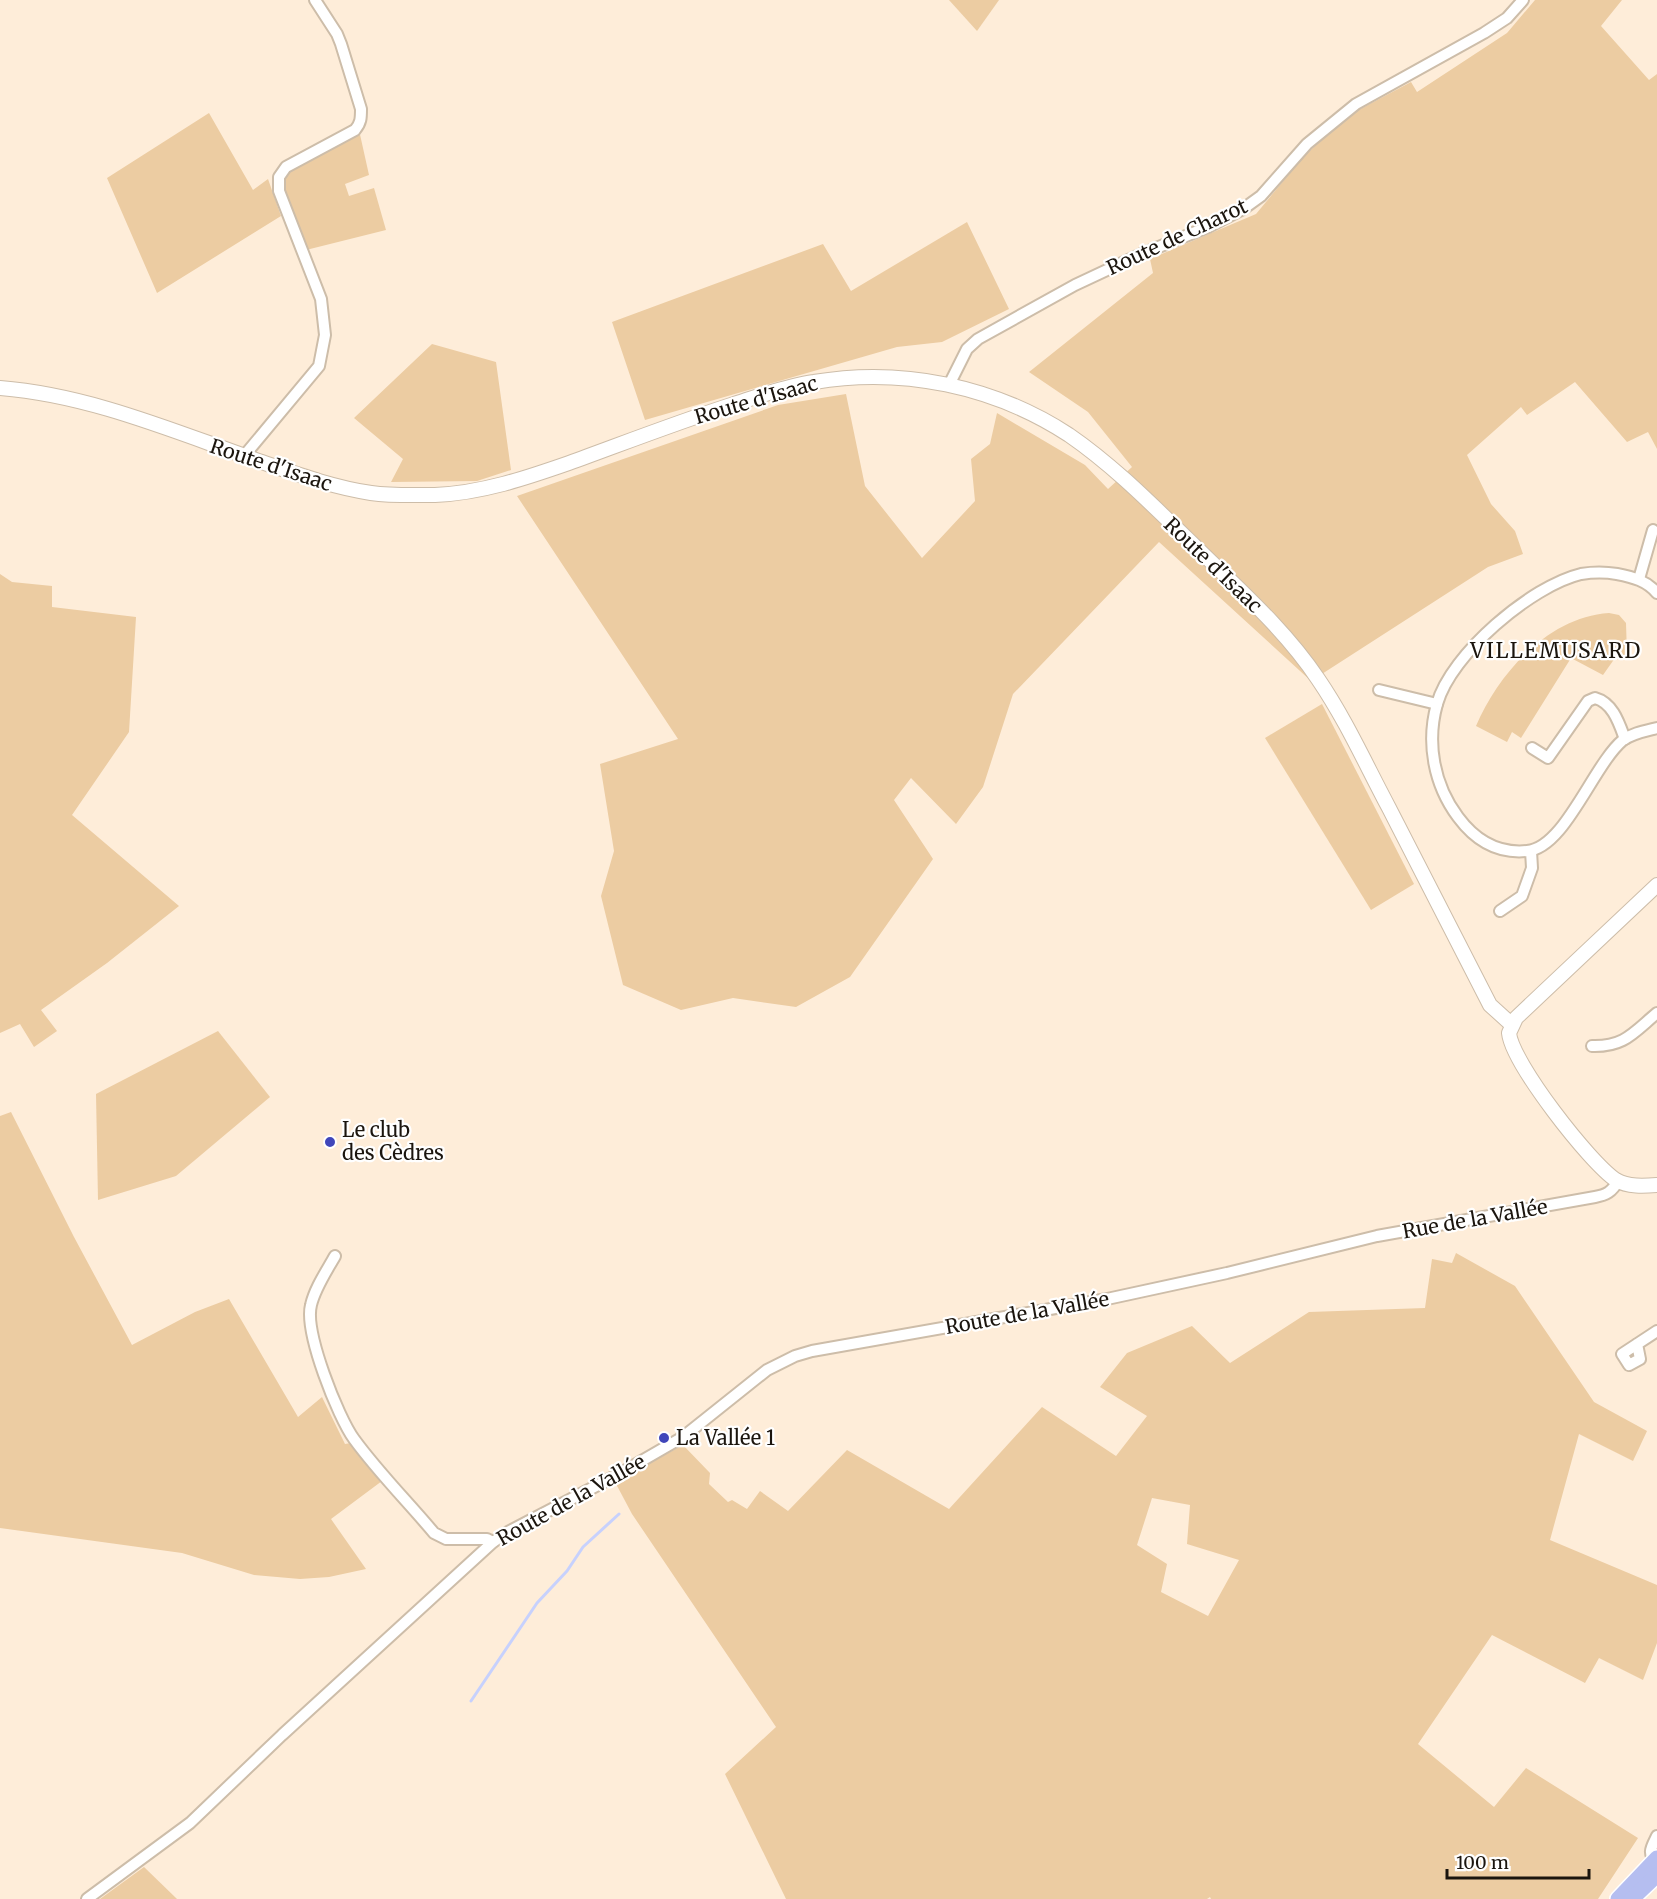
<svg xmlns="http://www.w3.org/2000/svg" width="1657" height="1899" font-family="Merriweather,serif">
	<rect width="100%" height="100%" fill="#feedd9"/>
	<g fill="#eccca2" fill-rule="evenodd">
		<path d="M 949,0 L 999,0 L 977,31 Z"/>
		<path d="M 1535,0 L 1622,0 L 1601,26 L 1649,80 L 1657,74 L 1657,449 L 1648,432 L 1627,442 L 1575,382 L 1527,415 L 1521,407 L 1467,455 L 1491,504 L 1515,531 L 1523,554 L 1488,567 L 1311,681 L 1159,542 L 1013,694 L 983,787 L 956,824 L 911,778 L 894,800 L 933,859 L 850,977 L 796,1007 L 733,998 L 681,1010 L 623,985 L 601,896 L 614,851 L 600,764 L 678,739 L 517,496 L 778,405 L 846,394 L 865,486 L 922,558 L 975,501 L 971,459 L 990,444 L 997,413 L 1085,465 L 1108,489 L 1132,467 L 1088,412 L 1029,372 L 1153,273 L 1150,259 L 1256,214 L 1304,156 L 1351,114 L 1411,82 L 1417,92 L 1507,33 Z"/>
		<path d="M 209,113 L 253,190 L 268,179 L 281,216 L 157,293 L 107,178 Z"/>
		<path d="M 359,130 L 369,175 L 345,184 L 349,196 L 374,188 L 386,230 L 306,250 L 281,182 L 285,173 Z"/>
		<path d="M 967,222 L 1009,309 L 942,342 L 897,347 L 645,420 L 612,322 L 823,244 L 851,291 Z"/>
		<path d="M 432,344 L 496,362 L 511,470 L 477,481 L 391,482 L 403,459 L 354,418 Z"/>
		<path d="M 0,574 L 12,582 L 52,586 L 52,607 L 136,617 L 129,732 L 72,815 L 179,906 L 107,963 L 41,1010 L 57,1031 L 34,1047 L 20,1024 L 0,1033 Z"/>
		<path d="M 1609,613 L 1619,615 L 1626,623 L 1627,655 L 1615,658 L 1603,675 L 1571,658 L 1521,738 L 1512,732 L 1507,742 L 1476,726 C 1498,674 1548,617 1609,613 Z"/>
		<path d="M 1322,704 L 1414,884 L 1371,910 L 1265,738 Z"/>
		<path d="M 218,1031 L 270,1097 L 176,1176 L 98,1200 L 96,1094 Z"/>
		<path d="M 11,1112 L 74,1237 L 132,1345 L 195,1312 L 229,1299 L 298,1417 L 322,1397 L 345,1444 L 351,1443 L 382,1481 L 331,1519 L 366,1569 L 329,1577 L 300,1579 L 254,1575 L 182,1553 L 0,1528 L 0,1116 Z"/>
		<path d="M 1456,1253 L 1515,1286 L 1594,1402 L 1647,1431 L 1633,1461 L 1579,1434 L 1550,1540 L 1657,1585 L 1657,1643 L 1643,1680 L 1599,1658 L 1585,1683 L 1492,1635 L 1418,1744 L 1494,1807 L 1526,1768 L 1638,1838 L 1598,1899 L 1211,1899 L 1210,1897 L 1207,1899 L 786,1899 L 725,1774 L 776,1727 L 632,1514 L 615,1482 L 683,1445 L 710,1473 L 709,1484 L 728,1502 L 732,1500 L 747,1509 L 760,1491 L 788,1511 L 847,1450 L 949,1509 L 1042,1407 L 1116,1456 L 1147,1416 L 1100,1387 L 1127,1353 L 1192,1326 L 1230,1363 L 1309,1312 L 1425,1308 L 1432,1259 L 1452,1263 ZM 1152,1498 L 1190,1505 L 1187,1544 L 1239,1560 L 1208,1616 L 1161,1592 L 1167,1564 L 1137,1545 Z"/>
		<path d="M 144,1867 L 177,1899 L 100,1899 Z"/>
	</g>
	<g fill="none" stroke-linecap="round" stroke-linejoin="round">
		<path stroke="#c7d1fd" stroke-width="3" d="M 471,1701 L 537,1603 L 567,1571 L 583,1547 L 619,1514"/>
		<g stroke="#cdbda9" stroke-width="14">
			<g id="street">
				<path d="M 949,385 L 967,349 L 978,339 L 1075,285 L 1139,255 L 1208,227 L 1243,209 L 1261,196 L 1307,144 L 1356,104 L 1484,33 L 1507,18 L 1523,0"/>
				<path d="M 244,456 L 319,366 L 325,335 L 321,299 L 279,191 L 279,177 L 286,167 L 355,130 C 361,123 361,118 361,109 L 341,44 L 337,34 L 315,0"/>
				<path d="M 1639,579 L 1653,530"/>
				<path d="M 1657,593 C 1647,581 1633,577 1617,574 C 1605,572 1594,572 1581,574 C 1531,586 1451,654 1437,704 C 1426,743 1434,785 1458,817 C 1475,840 1497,854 1527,851 C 1565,848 1593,765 1623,740 C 1633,733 1645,731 1657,728"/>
				<path d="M 1379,690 L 1437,704"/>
				<path d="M 1532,748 L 1548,758 L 1588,701 L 1595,698 C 1613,703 1619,723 1625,739"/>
				<path d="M 1500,911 L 1522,896 L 1532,868 L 1531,851"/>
				<path d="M 1592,1046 C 1624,1047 1633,1033 1657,1013"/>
				<path d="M 335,1256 C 326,1272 315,1288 311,1305 C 304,1332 338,1417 354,1439 C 378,1472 408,1502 434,1533 L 446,1539 L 487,1539 L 493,1542"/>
				<path d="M 1637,1344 L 1640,1359 L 1629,1365 L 1622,1354 L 1657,1331"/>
				<path d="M 1657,1836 C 1651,1848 1647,1853 1657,1864"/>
				<path d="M 87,1899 L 190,1823 L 282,1735 L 493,1542 L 508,1532 L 619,1474 L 683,1437 L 767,1370 L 795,1356 L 812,1351 L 1107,1299 L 1227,1273 L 1377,1236 L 1595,1197 C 1606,1195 1612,1192 1618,1181"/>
			</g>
		</g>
		<g stroke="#cdbda9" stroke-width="16">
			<g id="secondary">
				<path d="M 0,388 C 89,395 173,431 256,460 C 294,473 331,487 371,493 C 392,496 414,495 435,495 C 482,493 526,478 569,463 C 624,443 678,422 734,404 C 760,396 786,386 814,382 C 902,367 994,386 1069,435 C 1117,468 1158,511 1200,551 C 1241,591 1286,631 1318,679 C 1346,720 1366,765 1389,808 C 1423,874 1456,939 1490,1005 L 1511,1024"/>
				<path d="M 1657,885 L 1516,1018 L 1509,1033 C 1512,1063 1590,1163 1616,1180 C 1628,1187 1644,1186 1657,1185"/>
			</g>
		</g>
		<g stroke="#fff" stroke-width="18">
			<g id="primary">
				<path d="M 1618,1899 L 1657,1858"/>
				<path d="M 1632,1899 L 1657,1875"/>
			</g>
		</g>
		<use href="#street" stroke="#fff" stroke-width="10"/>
		<use href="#secondary" stroke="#fff" stroke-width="14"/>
		<use href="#primary" stroke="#b5bef0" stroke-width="15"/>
	</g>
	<g fill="#4046ba" stroke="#fff" stroke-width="2">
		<circle cx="330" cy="1142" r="6"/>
		<circle cx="664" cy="1438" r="6"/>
	</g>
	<g text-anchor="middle" stroke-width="4.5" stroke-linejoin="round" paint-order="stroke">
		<g font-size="20" fill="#1b150e" stroke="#fff">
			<text transform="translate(1177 237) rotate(-25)" y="7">Route de Charot</text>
			<text transform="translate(756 400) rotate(-16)" y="7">Route d'Isaac</text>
			<text transform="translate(271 465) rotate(18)" y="7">Route d'Isaac</text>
			<text transform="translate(1213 565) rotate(44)" y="7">Route d'Isaac</text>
			<text transform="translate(1475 1219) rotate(-10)" y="7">Rue de la Vallée</text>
			<text transform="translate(1027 1313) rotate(-10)" y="7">Route de la Vallée</text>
			<text transform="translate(571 1500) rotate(-29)" y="7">Route de la Vallée</text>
		</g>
		<g font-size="20" fill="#1b150e" stroke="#fff" text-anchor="start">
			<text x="342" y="1137">Le club<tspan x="342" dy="23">des Cèdres</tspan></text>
			<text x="676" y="1445">La Vallée 1</text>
		</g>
		<g font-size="21" letter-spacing="1.5" fill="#1b150e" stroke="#fff">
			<text x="1556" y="658">VILLEMUSARD</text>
		</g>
	</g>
	<path d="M1447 1869v9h142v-9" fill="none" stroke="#1b150e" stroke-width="3"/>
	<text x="1456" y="1869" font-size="18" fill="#1b150e" stroke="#ffffff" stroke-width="4.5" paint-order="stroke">100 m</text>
</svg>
